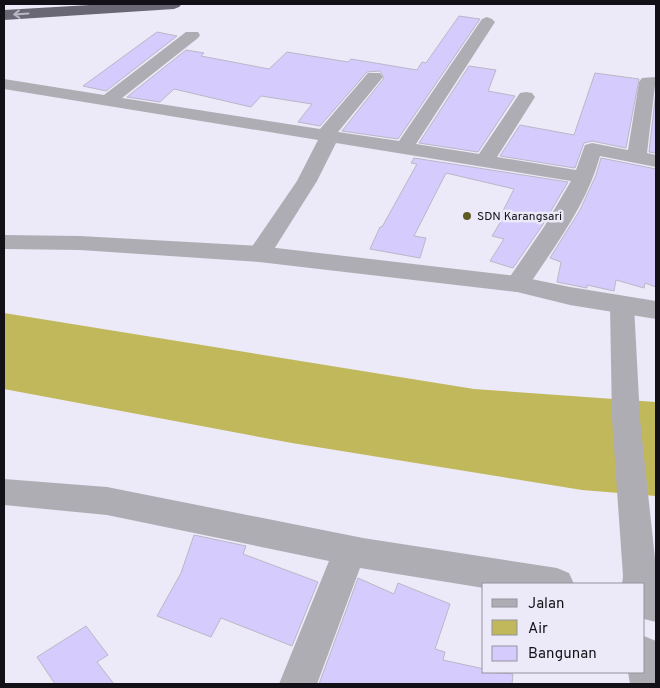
<svg xmlns="http://www.w3.org/2000/svg" width="660" height="688" font-family="Overpass,sans-serif">
	<rect width="100%" height="100%" fill="#ece9f8"/>
	<path fill="#c1b85b" d="M 4,313 L 474,389 L 656,402 L 656,496 L 582,490 L 292,443 L 4,389 Z"/>
	<g fill="#d6cbfd" stroke="#bab7c6">
		<path d="M 459,16 L 480,19 L 398,139 L 342,131 L 384,78 L 380,71 L 367,72 L 320,126 L 298,122 L 312,104 L 261,96 L 251,107 L 174,89 L 160,102 L 127,97 L 186,50 L 204,53 L 201,56 L 269,69 L 287,52 L 348,62 L 351,59 L 417,70 L 422,62 L 426,63 Z"/>
		<path d="M 157,32 L 177,36 L 106,91 L 83,86 Z"/>
		<path d="M 469,66 L 496,70 L 488,91 L 515,96 L 478,152 L 419,143 Z"/>
		<path d="M 595,73 L 639,79 L 626,148 L 592,141 L 584,143 L 575,168 L 500,156 L 520,125 L 574,135 Z"/>
		<path d="M 656,91 L 656,153 L 649,152 Z"/>
		<path d="M 414,158 L 568,182 L 542,226 L 513,268 L 490,261 L 504,239 L 492,236 L 503,218 L 500,217 L 514,189 L 446,173 L 414,236 L 426,238 L 420,258 L 370,249 L 380,227 L 382,227 L 417,164 L 411,163 Z"/>
		<path d="M 601,158 L 656,169 L 656,287 L 645,283 L 644,288 L 616,280 L 614,291 L 587,285 L 587,288 L 557,282 L 561,262 L 550,258 L 580,210 L 596,175 Z"/>
		<path d="M 194,535 L 246,546 L 243,554 L 318,582 L 292,646 L 221,618 L 211,637 L 157,616 L 181,573 Z"/>
		<path d="M 358,578 L 394,594 L 398,583 L 450,604 L 435,649 L 445,652 L 443,660 L 484,669 L 484,672 L 513,674 L 512,684 L 319,684 Z"/>
		<path d="M 86,626 L 108,655 L 97,662 L 114,684 L 55,684 L 37,657 Z"/>
	</g>
	<g fill="none" stroke-linecap="round" stroke-linejoin="round">
		<g fill="#afadb4" fill-rule="evenodd">
			<path d="M 487,17 L 492,19 L 495,22 L 416,144 L 479,154 L 520,93 L 526,92 L 532,93 L 535,97 L 497,157 L 576,170 L 585,145 L 592,143 L 628,150 L 639,82 L 642,78 L 656,77 L 647,153 L 656,155 L 656,167 L 600,156 C 587,205 553,248 526,290 L 517,292 L 508,290 L 505,284 L 544,227 L 571,181 L 336,143 L 317,181 L 271,254 L 267,259 L 259,261 L 251,259 L 247,254 L 297,181 L 318,140 L 4,89 L 4,79 L 104,95 L 186,32 L 198,32 L 200,35 L 198,38 L 122,98 L 320,129 L 368,73 L 380,73 L 383,77 L 338,132 L 399,141 L 482,19 Z"/>
			<path d="M 622,297 L 631,299 L 634,305 L 640,419 L 656,568 L 655,588 L 656,588 L 656,622 L 644,619 L 644,584 L 622,584 L 623,576 L 612,419 L 610,305 L 613,299 Z"/>
			<path d="M 4,479 L 107,487 L 363,538 L 557,568 L 569,573 L 574,584 L 484,584 L 484,588 L 360,568 L 317,684 L 279,684 L 329,561 L 107,515 L 4,505 Z"/>
			<path d="M 644,636 L 656,641 L 656,684 L 630,684 L 628,672 L 644,672 Z"/>
		</g>
		<path fill="#afadb4" fill-rule="evenodd" d="M 4,235 L 80,236 L 259,246 L 517,276 L 570,287 L 656,301 L 656,319 L 570,305 L 517,292 L 259,262 L 80,250 L 4,249 Z"/>
		<path fill="#6a6775" fill-rule="evenodd" d="M 107,4 L 182,4 L 179,7 L 174,9 L 4,20 L 4,10 Z"/>
	</g>
	<defs><path id="oneway-shaft" d="M-6 0H5M1.5-3L5.5 0L1.5 3" fill="none" stroke-width="1.6" stroke-linecap="round" stroke-linejoin="round" transform="scale(1.25)"/></defs>
	<use stroke="#b8b5c4" href="#oneway-shaft" transform="translate(21 14) rotate(176)"/>
	<circle fill="#5f5926" stroke="#ece9f8" stroke-width="2" cx="467" cy="216" r="5"/>
	<g text-anchor="middle" stroke-width="5" stroke-linejoin="round" paint-order="stroke">
		<g font-size="12" fill="#131117" stroke="#ece9f8" text-anchor="start">
			<text x="477" y="220">SDN Karangsari</text>
		</g>
	</g>
	<rect width="660" height="688" fill="none" stroke="#131117" stroke-width="10"/>
	<rect x="482" y="583" width="162" height="90" fill="#ece9f8" stroke="#95939e"/>
	<rect x="492" y="599" width="25" height="8" fill="#afadb4" stroke="#95939e"/>
	<text x="528" y="608" font-size="15" fill="#131117">Jalan</text>
	<rect x="492" y="620" width="25" height="15" fill="#c1b85b" stroke="#95939e"/>
	<text x="528" y="633" font-size="15" fill="#131117">Air</text>
	<rect x="492" y="646" width="25" height="15" fill="#d6cbfd" stroke="#95939e"/>
	<text x="528" y="658" font-size="15" fill="#131117">Bangunan</text>
</svg>
